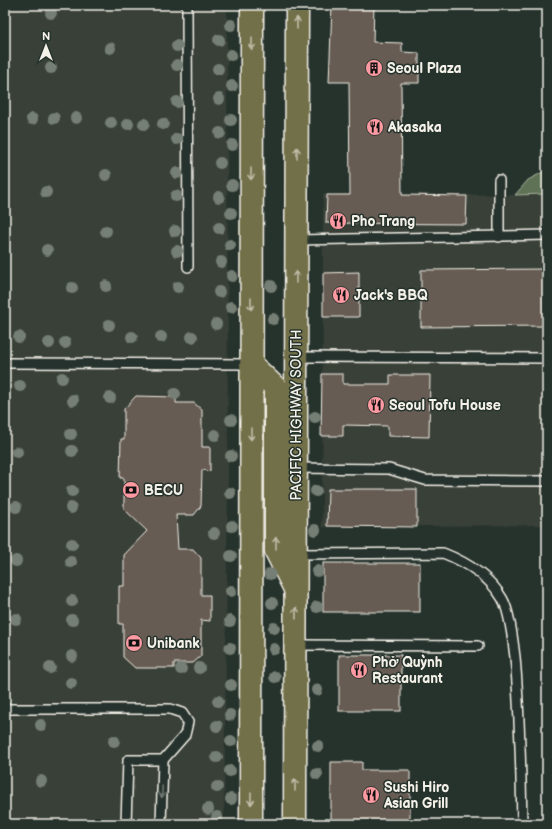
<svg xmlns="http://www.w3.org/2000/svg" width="552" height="829" font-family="'Balsamiq Sans',sans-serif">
	<rect width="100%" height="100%" fill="#26332d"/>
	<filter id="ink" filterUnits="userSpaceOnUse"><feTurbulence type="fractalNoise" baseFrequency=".025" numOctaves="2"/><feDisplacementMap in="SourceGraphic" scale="8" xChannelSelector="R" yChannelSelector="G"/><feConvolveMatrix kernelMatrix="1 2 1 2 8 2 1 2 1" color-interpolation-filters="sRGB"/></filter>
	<g filter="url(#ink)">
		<g fill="#393f38">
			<path d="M 5,5 L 227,5 L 228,476 L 224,824 L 5,824 Z"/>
			<path d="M 323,194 L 547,195 L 547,525 L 322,527 Z"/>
		</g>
		<path fill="#5e7256" stroke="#a9b29f" d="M 547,170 L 547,194 L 515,195 L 528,180 Z"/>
		<g fill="#665b52" stroke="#f4f1e8">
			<path d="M 332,5 L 374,5 L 373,42 L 402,43 L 402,52 L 419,53 L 419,83 L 401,83 L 402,195 L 467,196 L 466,224 L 326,223 L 327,195 L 350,195 L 349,82 L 329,82 Z"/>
			<path d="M 547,269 L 547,326 L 421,327 L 421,270 Z"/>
			<path d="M 359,272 L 359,317 L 323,317 L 323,273 Z"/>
			<path d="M 322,374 L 343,374 L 343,384 L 390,384 L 390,375 L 430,375 L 429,437 L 388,436 L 388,426 L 343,425 L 343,436 L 321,436 Z"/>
			<path d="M 136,396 L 176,397 L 176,403 L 194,403 L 202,410 L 202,447 L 210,447 L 210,471 L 202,470 L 201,506 L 194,515 L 176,515 L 178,549 L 193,549 L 201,558 L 201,595 L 210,595 L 210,621 L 201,620 L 201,656 L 193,663 L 174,663 L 174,668 L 135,668 L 123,657 L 123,624 L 119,624 L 119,586 L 124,586 L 124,555 L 147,531 L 124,509 L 124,478 L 120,478 L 121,439 L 124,439 L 124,409 Z"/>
			<path d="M 328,489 L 417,489 L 417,527 L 327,526 Z"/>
			<rect x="323" y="563" width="97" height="49"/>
			<rect x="339" y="655" width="62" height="56"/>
			<path d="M 331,762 L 362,762 L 362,770 L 410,770 L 410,820 L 397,820 L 396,824 L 331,824 Z"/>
		</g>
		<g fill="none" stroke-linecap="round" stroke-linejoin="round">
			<g stroke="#f4f1e8" stroke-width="12">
				<g id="lane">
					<path d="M 187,5 L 188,267"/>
					<path d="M 499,237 L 499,180"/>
					<path d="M 296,240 L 547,235"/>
					<path d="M 296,357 L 547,358"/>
					<path d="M 5,363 L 251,364"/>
					<path d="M 296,468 L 389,469 L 425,480 L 547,481"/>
					<path d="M 296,554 L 443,553 C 466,562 489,576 502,598 C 510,611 513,642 515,657 C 520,713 521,768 522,824"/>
					<path d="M 295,645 L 478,646"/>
					<path d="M 5,709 L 170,709 L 182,713 L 188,722 L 185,735 L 163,760 L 128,760 L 126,824"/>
					<path d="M 161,824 L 163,760"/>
				</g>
			</g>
			<g stroke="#f4f1e8" stroke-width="25">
				<g id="primary">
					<path d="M 251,364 L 276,388 L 276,551 L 294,587"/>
					<path d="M 251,824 L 252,5"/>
					<path d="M 295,824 L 297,5"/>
				</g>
			</g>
			<use href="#lane" stroke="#26332d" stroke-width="9"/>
			<use href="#primary" stroke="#726f4a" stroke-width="22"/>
		</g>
		<g fill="#767f74">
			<circle cx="51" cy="13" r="6"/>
			<circle cx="231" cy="25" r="6"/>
			<circle cx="219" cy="40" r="6"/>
			<circle cx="177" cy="46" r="6"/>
			<circle cx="110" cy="48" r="6"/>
			<circle cx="231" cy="55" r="6"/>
			<circle cx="177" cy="65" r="6"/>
			<circle cx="51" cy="68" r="6"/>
			<circle cx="218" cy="69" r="6"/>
			<circle cx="232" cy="86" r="6"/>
			<circle cx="219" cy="99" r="6"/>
			<circle cx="177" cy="102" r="6"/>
			<circle cx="54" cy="118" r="6"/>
			<circle cx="76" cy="118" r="6"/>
			<circle cx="32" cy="119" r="6"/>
			<circle cx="231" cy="120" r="6"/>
			<circle cx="111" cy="123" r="6"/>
			<circle cx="128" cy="124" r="6"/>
			<circle cx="144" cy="124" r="6"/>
			<circle cx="163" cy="124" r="6"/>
			<circle cx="220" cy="133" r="6"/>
			<circle cx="177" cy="139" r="6"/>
			<circle cx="232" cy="145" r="6"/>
			<circle cx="220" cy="163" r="6"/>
			<circle cx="177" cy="173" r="6"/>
			<circle cx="106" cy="175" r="6"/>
			<circle cx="232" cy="185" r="6"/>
			<circle cx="46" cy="192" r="6"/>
			<circle cx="176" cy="196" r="6"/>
			<circle cx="219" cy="197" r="6"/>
			<circle cx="231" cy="213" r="6"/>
			<circle cx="219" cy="228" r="6"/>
			<circle cx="106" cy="231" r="6"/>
			<circle cx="175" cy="231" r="6"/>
			<circle cx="230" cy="245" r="6"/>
			<circle cx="47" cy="250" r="6"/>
			<circle cx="177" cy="251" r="6"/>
			<circle cx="221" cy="262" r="6"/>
			<circle cx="232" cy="276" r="6"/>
			<circle cx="106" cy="286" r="6"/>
			<circle cx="271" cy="286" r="6"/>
			<circle cx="178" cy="287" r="6"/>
			<circle cx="72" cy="288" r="6"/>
			<circle cx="219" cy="292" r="6"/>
			<circle cx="231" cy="307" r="6"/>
			<circle cx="273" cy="319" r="6"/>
			<circle cx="216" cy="324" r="6"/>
			<circle cx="109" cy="325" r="6"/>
			<circle cx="19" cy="337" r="6"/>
			<circle cx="132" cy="337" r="6"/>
			<circle cx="161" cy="337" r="6"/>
			<circle cx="192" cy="337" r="6"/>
			<circle cx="49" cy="343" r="6"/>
			<circle cx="65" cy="343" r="6"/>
			<circle cx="62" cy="378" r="6"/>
			<circle cx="20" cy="386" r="6"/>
			<circle cx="175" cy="394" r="6"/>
			<circle cx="110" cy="398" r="6"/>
			<circle cx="73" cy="400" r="6"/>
			<circle cx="315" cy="417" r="6"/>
			<circle cx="231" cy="420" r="6"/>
			<circle cx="71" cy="434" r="6"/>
			<circle cx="215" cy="435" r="6"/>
			<circle cx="72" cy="451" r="6"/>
			<circle cx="17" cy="452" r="6"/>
			<circle cx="231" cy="456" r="6"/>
			<circle cx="72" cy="491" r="6"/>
			<circle cx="316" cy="491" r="6"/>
			<circle cx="230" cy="493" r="6"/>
			<circle cx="16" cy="507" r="6"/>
			<circle cx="71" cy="508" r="6"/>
			<circle cx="232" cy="526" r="6"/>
			<circle cx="315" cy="530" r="6"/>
			<circle cx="214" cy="533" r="6"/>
			<circle cx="72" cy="544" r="6"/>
			<circle cx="231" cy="556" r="6"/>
			<circle cx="16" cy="561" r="6"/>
			<circle cx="71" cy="562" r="6"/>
			<circle cx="317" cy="571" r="6"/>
			<circle cx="270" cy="574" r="6"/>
			<circle cx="231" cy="591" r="6"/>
			<circle cx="72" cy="601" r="6"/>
			<circle cx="272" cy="603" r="6"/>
			<circle cx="317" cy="607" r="6"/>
			<circle cx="16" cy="619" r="6"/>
			<circle cx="72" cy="620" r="6"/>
			<circle cx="230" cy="621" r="6"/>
			<circle cx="274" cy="628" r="6"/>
			<circle cx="230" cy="648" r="6"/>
			<circle cx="274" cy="649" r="6"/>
			<circle cx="72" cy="656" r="6"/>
			<circle cx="50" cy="668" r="6"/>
			<circle cx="199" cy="668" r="6"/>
			<circle cx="181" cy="669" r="6"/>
			<circle cx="275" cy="677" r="6"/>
			<circle cx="71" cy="683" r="6"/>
			<circle cx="231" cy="685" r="6"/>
			<circle cx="317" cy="690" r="6"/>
			<circle cx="218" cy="701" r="6"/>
			<circle cx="230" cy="715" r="6"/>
			<circle cx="41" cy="725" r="6"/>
			<circle cx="217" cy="726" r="6"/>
			<circle cx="114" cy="741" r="6"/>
			<circle cx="231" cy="741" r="6"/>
			<circle cx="318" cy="746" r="6"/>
			<circle cx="217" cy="757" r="6"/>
			<circle cx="230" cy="771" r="6"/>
			<circle cx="317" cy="774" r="6"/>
			<circle cx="41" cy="781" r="6"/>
			<circle cx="217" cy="787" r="6"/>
			<circle cx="231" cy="799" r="6"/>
			<circle cx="208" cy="809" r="6"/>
			<circle cx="217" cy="817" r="6"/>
		</g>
		<defs><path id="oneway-shaft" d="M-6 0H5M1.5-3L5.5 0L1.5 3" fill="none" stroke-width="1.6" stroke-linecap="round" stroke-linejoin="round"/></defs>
		<g stroke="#c0bda9">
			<use href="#oneway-shaft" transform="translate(297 23) rotate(-90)"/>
			<use href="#oneway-shaft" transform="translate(252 44) rotate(90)"/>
			<use href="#oneway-shaft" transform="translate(297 153) rotate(-90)"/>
			<use href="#oneway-shaft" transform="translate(251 174) rotate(90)"/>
			<use href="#oneway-shaft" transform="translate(296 277) rotate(-90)"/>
			<use href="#oneway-shaft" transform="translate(251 304) rotate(90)"/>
			<use href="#oneway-shaft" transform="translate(251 434) rotate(90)"/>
			<use href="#oneway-shaft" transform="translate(276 543) rotate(-90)"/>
			<use href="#oneway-shaft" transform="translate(296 613) rotate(-89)"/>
			<use href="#oneway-shaft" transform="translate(295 785) rotate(-90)"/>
			<use href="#oneway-shaft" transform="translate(251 799) rotate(90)"/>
		</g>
		<use stroke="#6e766e" href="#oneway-shaft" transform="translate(162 792) rotate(92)"/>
	</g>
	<defs>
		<g id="building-disc" transform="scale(0.9)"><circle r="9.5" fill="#ff9aa2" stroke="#26332d"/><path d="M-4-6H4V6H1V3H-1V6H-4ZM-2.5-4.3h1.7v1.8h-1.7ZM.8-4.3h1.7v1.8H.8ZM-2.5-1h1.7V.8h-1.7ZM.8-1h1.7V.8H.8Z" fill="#111"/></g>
		<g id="restaurant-disc" transform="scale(0.9)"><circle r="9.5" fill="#ff9aa2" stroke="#26332d"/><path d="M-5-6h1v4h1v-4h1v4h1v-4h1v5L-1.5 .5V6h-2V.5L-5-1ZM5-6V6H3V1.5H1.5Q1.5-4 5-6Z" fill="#111"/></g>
		<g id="bank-disc" transform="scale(0.9)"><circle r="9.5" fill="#ff9aa2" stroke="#26332d"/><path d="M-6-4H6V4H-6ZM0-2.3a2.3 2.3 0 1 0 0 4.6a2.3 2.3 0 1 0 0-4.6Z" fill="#111"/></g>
	</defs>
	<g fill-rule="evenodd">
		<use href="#building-disc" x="374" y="68"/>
		<use href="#restaurant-disc" x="375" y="127"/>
		<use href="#restaurant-disc" x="338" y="221"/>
		<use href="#restaurant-disc" x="341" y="295"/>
		<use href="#restaurant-disc" x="376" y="405"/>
		<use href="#bank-disc" x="131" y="490"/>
		<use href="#bank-disc" x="134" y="643"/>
		<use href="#restaurant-disc" x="359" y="670"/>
		<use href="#restaurant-disc" x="371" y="795"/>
	</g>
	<g text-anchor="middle" stroke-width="3" stroke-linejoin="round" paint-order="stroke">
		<g font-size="14" font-weight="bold" fill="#f4f1e8" stroke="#26332d" text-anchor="start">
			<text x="387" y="73">Seoul Plaza</text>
			<text x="388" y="132">Akasaka</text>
			<text x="351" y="226">Pho Trang</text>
			<text x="354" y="300">Jack's BBQ</text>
			<text x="389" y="410">Seoul Tofu House</text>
			<text x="144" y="495">BECU</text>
			<text x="147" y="648">Unibank</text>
			<text x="372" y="667">Phở Quỳnh<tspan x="372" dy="16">Restaurant</tspan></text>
			<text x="384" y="792">Sushi Hiro<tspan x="384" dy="16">Asian Grill</tspan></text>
		</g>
		<g font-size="14" fill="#f4f1e8" stroke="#26332d">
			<text transform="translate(296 415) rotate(-90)" y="5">PACIFIC HIGHWAY SOUTH</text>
		</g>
	</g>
	<rect width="552" height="829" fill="none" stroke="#26332d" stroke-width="20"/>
	<rect x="10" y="10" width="532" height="809" fill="none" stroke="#f4f1e8" stroke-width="1.5" filter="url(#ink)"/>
	<g transform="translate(46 46)" stroke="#26332d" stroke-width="3" paint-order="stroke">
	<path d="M0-3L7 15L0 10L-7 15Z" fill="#f4f1e8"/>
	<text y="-6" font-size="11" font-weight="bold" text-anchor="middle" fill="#f4f1e8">N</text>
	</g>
</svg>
